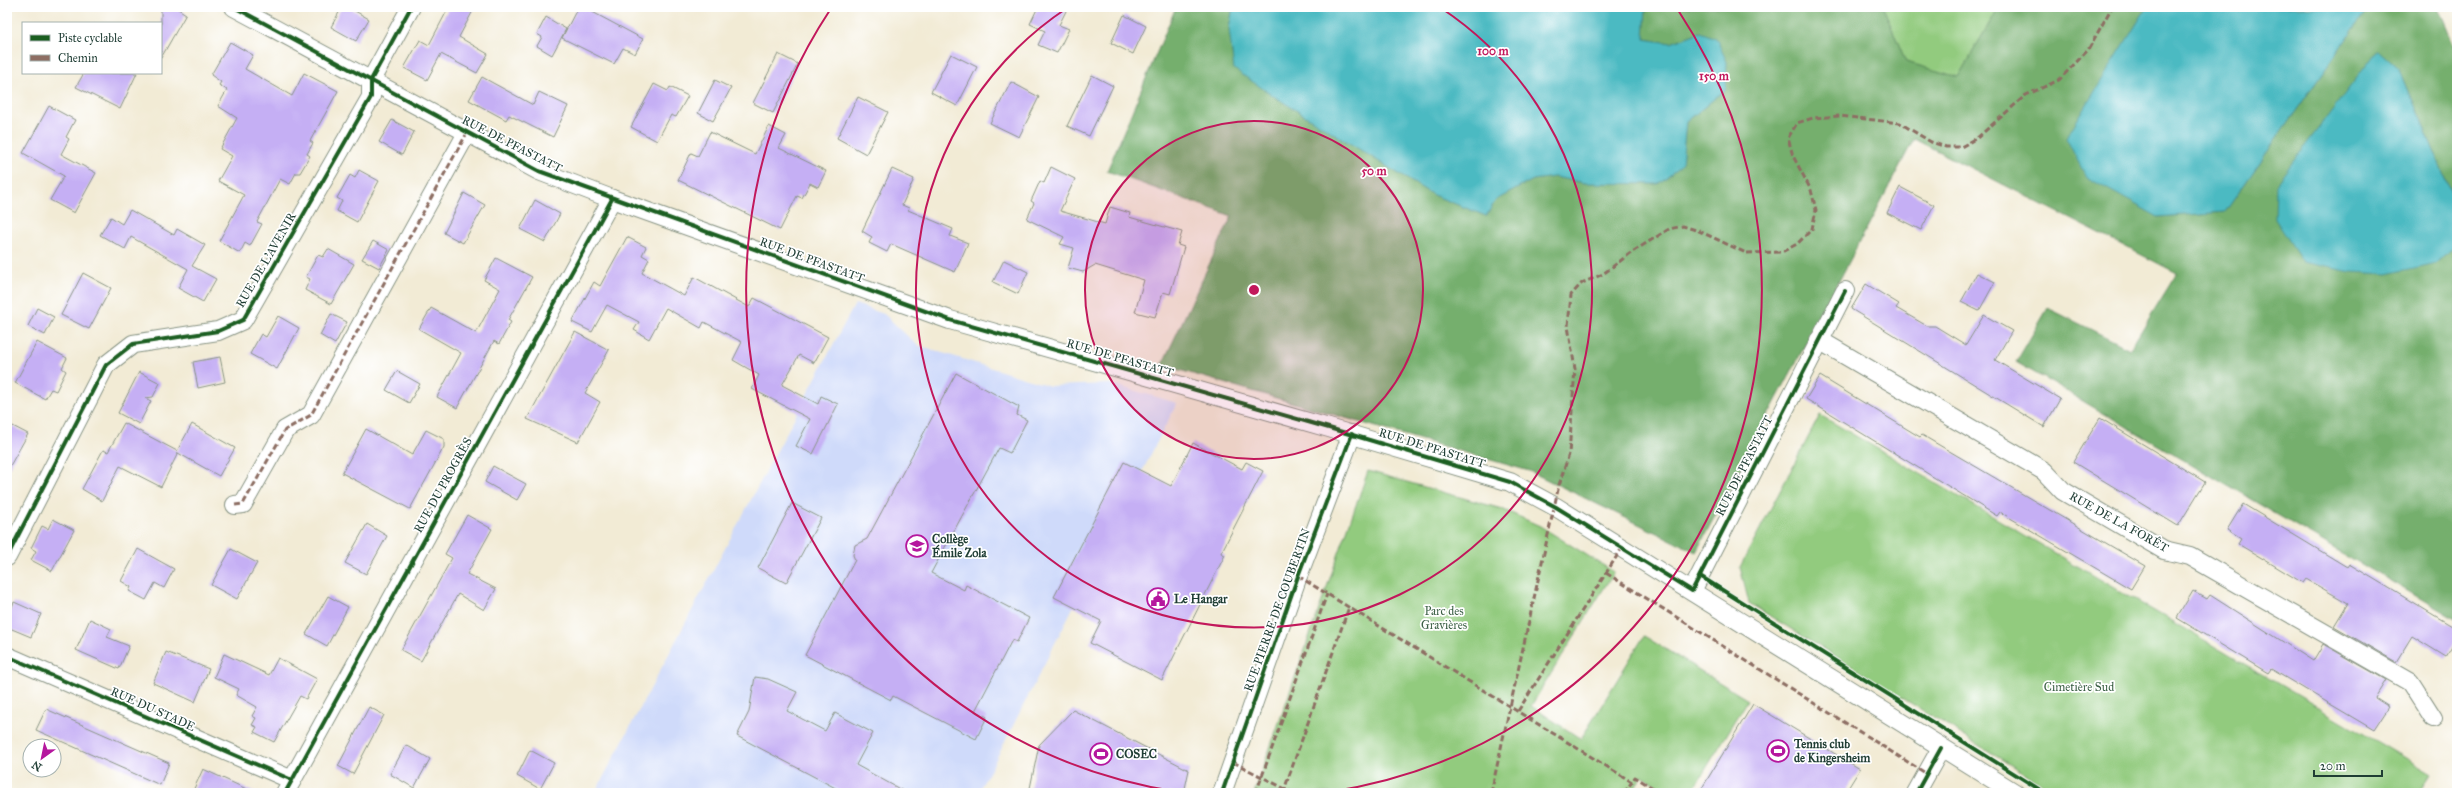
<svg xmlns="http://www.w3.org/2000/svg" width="2464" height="800" font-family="'IM FELL Great Primer',serif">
	<rect width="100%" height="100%" fill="#fff"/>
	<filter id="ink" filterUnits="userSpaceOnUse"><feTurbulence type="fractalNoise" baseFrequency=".025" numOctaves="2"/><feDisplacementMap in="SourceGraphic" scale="8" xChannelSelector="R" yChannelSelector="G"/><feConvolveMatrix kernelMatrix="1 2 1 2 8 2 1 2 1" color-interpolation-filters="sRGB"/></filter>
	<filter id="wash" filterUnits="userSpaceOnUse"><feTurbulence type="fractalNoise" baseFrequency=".012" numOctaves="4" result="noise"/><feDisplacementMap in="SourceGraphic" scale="16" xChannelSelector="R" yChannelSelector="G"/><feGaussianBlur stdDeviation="0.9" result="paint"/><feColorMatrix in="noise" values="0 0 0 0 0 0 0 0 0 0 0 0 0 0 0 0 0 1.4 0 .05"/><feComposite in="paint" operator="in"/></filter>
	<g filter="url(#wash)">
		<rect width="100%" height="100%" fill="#f2ebd5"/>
		<path fill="#cfdafa" d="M 855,304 L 884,314 L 917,345 L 1050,386 L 1111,384 L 1177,403 L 990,771 L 977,793 L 595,793 Z"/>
		<g fill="#92cb7e" stroke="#588459">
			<path d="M 1883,7 L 1999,7 L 1958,77 L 1906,62 Z"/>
			<path d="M 1820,415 L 2432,774 L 2419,793 L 2056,793 L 1749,603 L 1740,567 Z"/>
			<path d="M 1368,471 L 1502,509 L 1540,526 L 1614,572 L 1531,706 L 1581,739 L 1644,636 L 1748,700 L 1691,793 L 1670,793 L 1642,776 L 1631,793 L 1254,793 Z"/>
		</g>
		<path fill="#75af6d" stroke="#4a7650" d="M 1176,7 L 1233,7 L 1229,29 L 1275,97 L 1433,195 L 1486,216 L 1496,200 L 1533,180 L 1554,177 L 1585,183 L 1658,184 L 1682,164 L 1686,122 L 1707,105 L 1700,32 L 1671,43 L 1644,39 L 1646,7 L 1883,7 L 1906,62 L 1958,77 L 1999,7 L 2147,7 L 2116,58 L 2158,217 L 2225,212 L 2369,7 L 2438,7 L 2457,53 L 2457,206 L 2400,70 L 2437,263 L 2457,244 L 2457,620 L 2016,362 L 2048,308 L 2130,349 L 2177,273 L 1914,139 L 1696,552 L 1529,471 L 1162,365 L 1232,216 L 1107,171 Z"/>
		<g fill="#4bbac2" stroke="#357c7b">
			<path d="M 1233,7 L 1646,7 L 1644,39 L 1671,43 L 1700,32 L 1716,38 L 1727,62 L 1726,89 L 1686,122 L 1682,164 L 1658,184 L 1585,183 L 1554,177 L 1533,180 L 1496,200 L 1486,216 L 1433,195 L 1275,97 L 1234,69 L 1229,29 Z"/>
			<path d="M 2147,7 L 2369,7 L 2225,212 L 2158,217 L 2086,177 L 2066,138 Z"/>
			<path d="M 2378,50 L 2400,70 L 2457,206 L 2457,244 L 2437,263 L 2387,274 L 2351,272 L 2303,262 L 2275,219 L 2276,184 Z"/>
		</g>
		<g id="blocks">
			<g fill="#c5aff4">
				<path d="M 161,7 L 175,7 L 186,14 L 161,58 Z"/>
				<path d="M 342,7 L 348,7 L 369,19 L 356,41 L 331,27 Z"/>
				<path d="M 449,7 L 475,7 L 459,37 L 488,54 L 477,73 L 441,54 L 427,80 L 404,68 L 420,40 L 429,45 Z"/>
				<path d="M 578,7 L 583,7 L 643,39 L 635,54 L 623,48 L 614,64 L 562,38 Z"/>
				<path d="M 1038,7 L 1068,7 L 1059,25 L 1069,29 L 1057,53 L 1038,45 L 1045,31 L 1030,24 Z"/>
				<path d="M 1124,15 L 1146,26 L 1133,54 L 1111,43 Z"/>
				<path d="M 546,17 L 566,29 L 552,55 L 537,46 L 542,37 L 537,34 Z"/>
				<path d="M 230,42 L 253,55 L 245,69 L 292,96 L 304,73 L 338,91 L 310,141 L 313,143 L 307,154 L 310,156 L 300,173 L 296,173 L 290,184 L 280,179 L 257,222 L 262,224 L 250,246 L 245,243 L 240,253 L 219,241 L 244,195 L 218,181 L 232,156 L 220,149 L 237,118 L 218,106 L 227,90 L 219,85 L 221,82 L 211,75 Z"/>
				<path d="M 778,54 L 798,64 L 773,113 L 753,103 Z"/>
				<path d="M 951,54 L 977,67 L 957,106 L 931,92 Z"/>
				<path d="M 84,73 L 137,73 L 120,109 L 76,87 Z"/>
				<path d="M 1092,75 L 1113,86 L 1089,136 L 1067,126 Z"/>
				<path d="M 482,77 L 533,105 L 539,92 L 568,106 L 553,137 L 509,115 L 506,120 L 469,100 Z"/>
				<path d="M 715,80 L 731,88 L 713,121 L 698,113 Z"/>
				<path d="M 1011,82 L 1039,97 L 1019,137 L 990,123 Z"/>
				<path d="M 654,84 L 668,91 L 670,87 L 688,96 L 676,117 L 671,115 L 657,141 L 631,127 Z"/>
				<path d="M 858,97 L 888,112 L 866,154 L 837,138 Z"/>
				<path d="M 49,106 L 75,120 L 66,137 L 69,139 L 61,154 L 96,173 L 74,213 L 50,200 L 64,176 L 23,153 Z"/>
				<path d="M 392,120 L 414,132 L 402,155 L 379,142 Z"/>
				<path d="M 769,126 L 786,135 L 779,148 L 826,171 L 818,187 L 810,183 L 802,198 L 797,196 L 780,230 L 678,180 L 691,153 L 698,156 L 710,132 L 755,154 Z"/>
				<path d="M 1051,167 L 1075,179 L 1060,211 L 1105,224 L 1110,207 L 1130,213 L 1129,217 L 1182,232 L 1178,245 L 1184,247 L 1170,294 L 1163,292 L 1155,317 L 1135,312 L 1144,280 L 1095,265 L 1083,272 L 1068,268 L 1074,248 L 1060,244 L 1064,237 L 1027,219 L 1034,203 L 1031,201 L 1040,181 L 1044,183 Z"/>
				<path d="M 892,169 L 914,179 L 902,205 L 909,208 L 908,210 L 953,229 L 950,236 L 968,243 L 955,272 L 891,244 L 887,252 L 869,243 L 872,237 L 862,231 Z"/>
				<path d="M 359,170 L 379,181 L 357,222 L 337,211 L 342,201 L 337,198 L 350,175 L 355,178 Z"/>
				<path d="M 1900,187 L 1934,205 L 1921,230 L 1887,213 Z"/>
				<path d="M 464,193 L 485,205 L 463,243 L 444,233 Z"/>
				<path d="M 535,200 L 560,214 L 545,242 L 520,229 Z"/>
				<path d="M 130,210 L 174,235 L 177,229 L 205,245 L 192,266 L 216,279 L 203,302 L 178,288 L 188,269 L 131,237 L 125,249 L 100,235 L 111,217 L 122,224 Z"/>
				<path d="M 627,237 L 646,247 L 642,255 L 649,259 L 642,273 L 684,296 L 694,277 L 749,307 L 754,298 L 828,337 L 814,363 L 799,355 L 782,385 L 818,404 L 821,396 L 838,404 L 813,454 L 796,446 L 810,419 L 752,389 L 759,375 L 733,360 L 742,342 L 704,322 L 701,328 L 666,308 L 649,339 L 634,330 L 639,322 L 607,305 L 592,332 L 572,322 L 594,282 L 600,286 Z"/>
				<path d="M 373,241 L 389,250 L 379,268 L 362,259 Z"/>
				<path d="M 328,249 L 354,264 L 331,304 L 305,290 L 310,279 L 306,277 L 318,255 L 323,257 Z"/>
				<path d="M 496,258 L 532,277 L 508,320 L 511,322 L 499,344 L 494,341 L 457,408 L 437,397 L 461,353 L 419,329 L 431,308 L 476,333 L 500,289 L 484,280 Z"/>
				<path d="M 1004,260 L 1028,272 L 1018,294 L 993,282 Z"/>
				<path d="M 83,273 L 111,288 L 89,329 L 61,315 Z"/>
				<path d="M 1977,273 L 1995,282 L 1979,311 L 1961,302 Z"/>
				<path d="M 1866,284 L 1899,304 L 1896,308 L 1927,326 L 1935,326 L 1966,345 L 1984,315 L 2012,331 L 1995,360 L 2060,399 L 2044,427 L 1851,309 Z"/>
				<path d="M 37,308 L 54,317 L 45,335 L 28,326 Z"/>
				<path d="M 331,314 L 347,322 L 335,344 L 320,335 Z"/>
				<path d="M 278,316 L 299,328 L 277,369 L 250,354 L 261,334 L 266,337 Z"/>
				<path d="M 575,332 L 609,350 L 585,393 L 600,402 L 578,442 L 527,419 Z"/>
				<path d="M 37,342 L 67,358 L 62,368 L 66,371 L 56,391 L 51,389 L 45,399 L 15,383 Z"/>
				<path d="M 220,357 L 225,382 L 198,388 L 193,362 Z"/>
				<path d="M 397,371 L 420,384 L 409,403 L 386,390 Z"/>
				<path d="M 139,372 L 160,383 L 153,397 L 145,398 L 151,401 L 139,424 L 118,413 Z"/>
				<path d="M 956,373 L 1019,407 L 1017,415 L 1027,420 L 1010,453 L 999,448 L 931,573 L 964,590 L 966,585 L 1029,618 L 1017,642 L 1012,640 L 975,711 L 987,717 L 976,739 L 893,696 L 891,700 L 805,655 L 855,560 L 853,555 L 855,545 L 867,539 Z"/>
				<path d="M 1820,376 L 1920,437 L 1922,435 L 2145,566 L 2131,589 L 2000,512 L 1997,516 L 1806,399 Z"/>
				<path d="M 2100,418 L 2205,482 L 2178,526 L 2073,462 Z"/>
				<path d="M 7,423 L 28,434 L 7,471 Z"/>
				<path d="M 124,423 L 177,451 L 192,424 L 235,448 L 219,476 L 178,453 L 161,487 L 120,466 L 102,501 L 82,489 L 103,450 L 108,452 Z"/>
				<path d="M 366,429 L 412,455 L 426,430 L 444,439 L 444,447 L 410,509 L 342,473 Z"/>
				<path d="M 1193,443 L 1242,469 L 1246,462 L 1263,471 L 1221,553 L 1225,555 L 1162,680 L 1090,643 L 1101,621 L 1054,597 L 1124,462 L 1171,486 Z"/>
				<path d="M 493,466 L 526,484 L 517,500 L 485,482 Z"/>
				<path d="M 792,503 L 821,518 L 786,583 L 758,568 Z"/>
				<path d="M 2243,504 L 2347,567 L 2349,564 L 2457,629 L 2457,638 L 2446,657 L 2412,636 L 2396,662 L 2334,626 L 2348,603 L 2306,579 L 2303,583 L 2260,557 L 2238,544 L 2241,539 L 2227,530 Z"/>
				<path d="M 467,515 L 492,529 L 467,574 L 496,589 L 484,610 L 458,594 L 421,661 L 401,650 L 452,558 L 445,554 Z"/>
				<path d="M 53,519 L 74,530 L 52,571 L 31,560 L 36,551 L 31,548 L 42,526 L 48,529 Z"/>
				<path d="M 367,524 L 387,536 L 366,574 L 345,563 Z"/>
				<path d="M 138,549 L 174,569 L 164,588 L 155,583 L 146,600 L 129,591 L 131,587 L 121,581 Z"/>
				<path d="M 231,549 L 257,563 L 237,599 L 211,585 Z"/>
				<path d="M 2193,591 L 2207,599 L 2210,595 L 2313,661 L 2323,644 L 2386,680 L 2375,698 L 2389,707 L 2374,730 L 2271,669 L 2268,673 L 2177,618 Z"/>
				<path d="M 328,596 L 348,607 L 327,646 L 306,634 Z"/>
				<path d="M 14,602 L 41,614 L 31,637 L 7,627 L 7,620 Z"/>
				<path d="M 90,619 L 111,629 L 107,637 L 129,646 L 119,669 L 76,650 Z"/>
				<path d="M 166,652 L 209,669 L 195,702 L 153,683 Z"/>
				<path d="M 224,654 L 269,675 L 278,658 L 317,679 L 306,699 L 300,696 L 274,742 L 254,732 L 257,727 L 252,725 L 256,718 L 252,716 L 257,707 L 236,695 L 239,689 L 214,677 Z"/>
				<path d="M 755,677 L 768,679 L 797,692 L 787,711 L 825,731 L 835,713 L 873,733 L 856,765 L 907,793 L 845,793 L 737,736 L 749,712 Z"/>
				<path d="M 1753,704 L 1860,769 L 1845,793 L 1699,793 Z"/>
				<path d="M 369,707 L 384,715 L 353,774 L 338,766 Z"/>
				<path d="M 46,709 L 169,763 L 160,785 L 36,730 Z"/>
				<path d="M 1073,710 L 1189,770 L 1184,793 L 1029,793 L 1039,745 Z"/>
				<path d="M 406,745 L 430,759 L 414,788 L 390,774 Z"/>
				<path d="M 530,750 L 554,763 L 540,789 L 517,776 Z"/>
				<path d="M 203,769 L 255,793 L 192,793 Z"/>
			</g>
		</g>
	</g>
	<g filter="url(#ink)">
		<use href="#blocks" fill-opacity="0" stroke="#889484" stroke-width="1"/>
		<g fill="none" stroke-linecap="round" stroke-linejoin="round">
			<g stroke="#889484" stroke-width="20">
				<g id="street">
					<path d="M 234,7 L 539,171 L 612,199 L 950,320 L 1329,428 L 1510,482 L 1556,507 L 2015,793"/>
					<path d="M 1819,340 L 2044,471 L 2063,491 L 2164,550 L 2190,556 L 2410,682 L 2433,718"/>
					<path d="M 235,505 L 243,504 L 285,430 L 311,415 L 467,133"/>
					<path d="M 7,557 L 106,365 L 133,344 L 218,331 L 243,320 L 371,97 L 371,80 L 411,7"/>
					<path d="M 1692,591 L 1845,291"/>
					<path d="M 7,656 L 292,780"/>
					<path d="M 285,793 L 612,199"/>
					<path d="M 1222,793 L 1298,576 L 1352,434"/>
					<path d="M 1916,793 L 1941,748"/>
				</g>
			</g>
			<use href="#street" stroke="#fff" stroke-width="18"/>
			<g stroke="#8d6e63" stroke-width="3" stroke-dasharray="6 3" stroke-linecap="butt">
				<path d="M 235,505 L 243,504 L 285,430 L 311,415 L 467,133"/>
				<path d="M 1606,573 L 1927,774"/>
				<path d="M 1298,576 L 1632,782 L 1635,777 L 1661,793"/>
				<path d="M 1518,711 L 1622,548"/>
				<path d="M 1233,762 L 1293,793"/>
				<path d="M 1256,793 L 1327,594"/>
				<path d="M 1283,793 L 1349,607"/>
				<path d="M 1491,793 L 1559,485 L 1569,454 L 1575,369 L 1568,326 L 1571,295 L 1582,283 L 1603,274 L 1632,252 L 1669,229 L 1683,226 L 1699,231 L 1746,253 L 1782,252 L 1797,244 L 1812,229 L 1816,210 L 1811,190 L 1793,156 L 1788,138 L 1797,123 L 1813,118 L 1840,116 L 1900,123 L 1931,142 L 1946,147 L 1961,147 L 1977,138 L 2026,95 L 2059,80 L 2088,50 L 2112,7"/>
				<path d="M 1624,793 L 1632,782"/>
			</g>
			<g stroke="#fff" stroke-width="6">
				<g id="cycleway">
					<path d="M 234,7 L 539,171 L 950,320 L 1329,428 L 1510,482 L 1556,507 L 1692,591 L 1845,291"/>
					<path d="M 7,557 L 106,365 L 133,344 L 218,331 L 243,320 L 371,97 L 371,80 L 411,7"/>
					<path d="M 1700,576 L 2045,793"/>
					<path d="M 7,656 L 292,780"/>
					<path d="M 285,793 L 612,199"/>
					<path d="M 1222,793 L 1298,576 L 1352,434"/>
					<path d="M 1916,793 L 1941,748"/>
				</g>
			</g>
			<use href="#cycleway" stroke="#1b5e20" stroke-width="4"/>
		</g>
	</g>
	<circle cx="1254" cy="290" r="169" fill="#c2185b" fill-opacity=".12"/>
	<g fill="none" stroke="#c2185b" stroke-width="2">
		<circle cx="1254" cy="290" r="169"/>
		<path d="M1441 8A338 338 0 1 1 1067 8"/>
		<path d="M1179 792A508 508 0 0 1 830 10M1678 10A508 508 0 0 1 1329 792"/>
	</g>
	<defs>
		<g id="school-ring" transform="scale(1.15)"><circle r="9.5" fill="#fff" stroke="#b5179e" stroke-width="1.5"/><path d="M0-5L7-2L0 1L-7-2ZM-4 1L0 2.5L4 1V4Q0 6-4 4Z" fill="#b5179e"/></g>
		<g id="civic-ring" transform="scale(1.15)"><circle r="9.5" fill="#fff" stroke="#b5179e" stroke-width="1.5"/><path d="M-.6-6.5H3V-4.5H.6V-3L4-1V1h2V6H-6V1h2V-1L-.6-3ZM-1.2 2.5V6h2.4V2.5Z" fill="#b5179e"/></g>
		<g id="stadium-ring" transform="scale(1.15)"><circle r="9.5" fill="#fff" stroke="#b5179e" stroke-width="1.5"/><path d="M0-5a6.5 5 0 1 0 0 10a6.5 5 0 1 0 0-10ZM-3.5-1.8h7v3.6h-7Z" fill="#b5179e"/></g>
	</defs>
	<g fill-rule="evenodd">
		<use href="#school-ring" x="917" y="546"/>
		<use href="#civic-ring" x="1158" y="599"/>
		<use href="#stadium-ring" x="1778" y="751"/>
		<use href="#stadium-ring" x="1101" y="754"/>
	</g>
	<g text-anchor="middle" stroke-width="3.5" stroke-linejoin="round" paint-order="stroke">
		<g font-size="12" fill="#1f3d34" stroke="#fff">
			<text transform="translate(512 144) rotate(27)" y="4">RUE DE PFASTATT</text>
			<text transform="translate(266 260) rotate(-60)" y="4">RUE DE L'AVENIR</text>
			<text transform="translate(812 260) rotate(20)" y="4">RUE DE PFASTATT</text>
			<text transform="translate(1120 358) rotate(16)" y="4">RUE DE PFASTATT</text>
			<text transform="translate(1432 448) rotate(17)" y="4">RUE DE PFASTATT</text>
			<text transform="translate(1744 466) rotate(-63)" y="4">RUE DE PFASTATT</text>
			<text transform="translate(443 485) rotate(-61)" y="4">RUE DU PROGRÈS</text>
			<text transform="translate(2119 522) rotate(29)" y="4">RUE DE LA FORÊT</text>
			<text transform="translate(1277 610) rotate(-70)" y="4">RUE PIERRE DE COUBERTIN</text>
			<text transform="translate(153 709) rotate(24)" y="4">RUE DU STADE</text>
		</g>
		<g font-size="12" font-weight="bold" fill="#1f3d34" stroke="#fff" text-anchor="start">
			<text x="932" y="543">Collège<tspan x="932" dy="14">Émile Zola</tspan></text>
			<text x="1174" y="603">Le Hangar</text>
			<text x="1794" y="748">Tennis club<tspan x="1794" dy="14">de Kingersheim</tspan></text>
			<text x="1116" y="758">COSEC</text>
		</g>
		<g font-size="12" fill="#3c6046" stroke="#fff">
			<text x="1444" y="615">Parc des<tspan x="1444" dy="14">Gravières</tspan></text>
			<text x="2079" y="691">Cimetière Sud</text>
		</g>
	</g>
	<circle cx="1254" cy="290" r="6" fill="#c2185b" stroke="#fff" stroke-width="2"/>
	<g font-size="12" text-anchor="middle" font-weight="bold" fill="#c2185b" stroke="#fff" stroke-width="3.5" stroke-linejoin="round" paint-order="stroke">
		<text x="1493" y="55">100 m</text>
		<text x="1714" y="80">150 m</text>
		<text x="1374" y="175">50 m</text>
	</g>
	<rect width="2464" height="800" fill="none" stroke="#fff" stroke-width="24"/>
	<rect x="22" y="22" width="140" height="52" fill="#ffffff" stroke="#a5b1ae"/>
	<rect x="30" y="35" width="20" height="6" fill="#1b5e20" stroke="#a5b1ae"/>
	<text x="58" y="42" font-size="12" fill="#1f3d34">Piste cyclable</text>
	<rect x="30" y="55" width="20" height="6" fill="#8d6e63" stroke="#a5b1ae"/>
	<text x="58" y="62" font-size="12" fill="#1f3d34">Chemin</text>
	<g transform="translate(42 758) rotate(213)"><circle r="19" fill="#ffffff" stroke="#a5b1ae"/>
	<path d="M0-3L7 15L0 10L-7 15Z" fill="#b5179e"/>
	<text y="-6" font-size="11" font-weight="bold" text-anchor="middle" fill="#1f3d34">N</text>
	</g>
	<path d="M2314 770v6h68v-6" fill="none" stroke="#1f3d34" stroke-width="2"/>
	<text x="2320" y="770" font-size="12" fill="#1f3d34" stroke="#ffffff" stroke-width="3" paint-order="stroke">20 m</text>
</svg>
